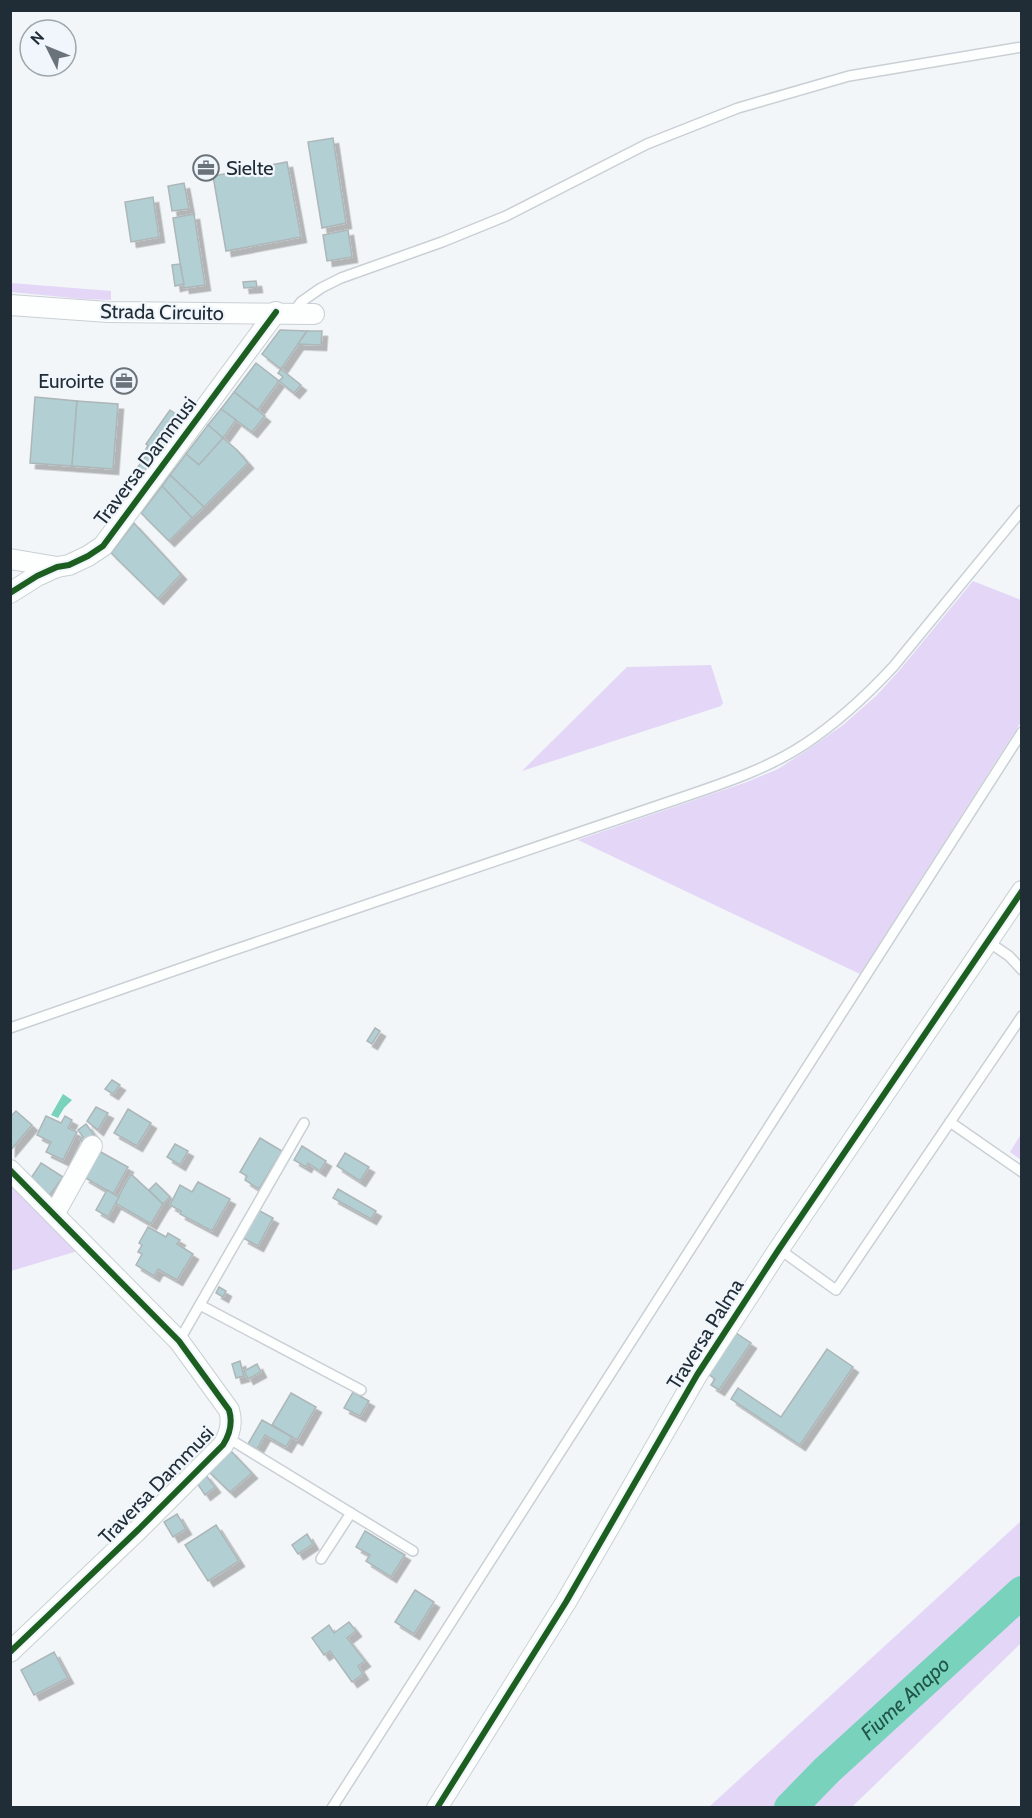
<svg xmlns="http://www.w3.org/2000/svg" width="1032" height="1818" font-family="Cabin,sans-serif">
	<defs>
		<filter id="shadow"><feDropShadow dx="5.5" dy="5.5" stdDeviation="0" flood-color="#0004"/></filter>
	</defs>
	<rect width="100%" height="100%" fill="#f3f6f8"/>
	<g fill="#e3d6f7">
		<path d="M 11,283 L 111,291 L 111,300 L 83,299 L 11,292 Z"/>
		<path d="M 973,581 L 1021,600 L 1021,722 L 860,974 L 578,840 L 747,782 L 778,769 L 806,751 L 843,725 L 876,696 L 898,672 Z"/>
		<path d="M 711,665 L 723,703 L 721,706 L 522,771 L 627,667 Z"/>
		<path d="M 1021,1134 L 1021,1160 L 1010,1152 Z"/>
		<path d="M 11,1180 L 81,1250 L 11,1271 Z"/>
		<path d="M 1021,1521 L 1021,1643 L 852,1807 L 709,1807 Z"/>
	</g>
	<path fill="#78d2bc" d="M 63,1094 L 72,1100 L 64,1108 L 58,1118 L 51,1115 Z"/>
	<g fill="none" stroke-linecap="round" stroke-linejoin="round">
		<path stroke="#78d2bc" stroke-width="32" id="s1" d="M 790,1808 L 827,1770 L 1022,1592"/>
	</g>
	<g fill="#b2cfd3" stroke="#adb6b8" stroke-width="1.5" filter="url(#shadow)">
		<path d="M 333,138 L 346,223 L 322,228 L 308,142 Z"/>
		<path d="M 287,162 L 301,237 L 226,251 L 213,176 Z"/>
		<path d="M 184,183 L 189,209 L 172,211 L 168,186 Z"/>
		<path d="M 153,197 L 159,237 L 131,242 L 125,202 Z"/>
		<path d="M 194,214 L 205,285 L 184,288 L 173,218 Z"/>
		<path d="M 348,230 L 352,257 L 327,261 L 323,235 Z"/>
		<path d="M 180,264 L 184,284 L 175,286 L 172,265 Z"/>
		<path d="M 256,281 L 257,287 L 244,288 L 243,282 Z"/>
		<path d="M 280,330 L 307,331 L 281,369 L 262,354 Z"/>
		<path d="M 307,331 L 322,331 L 321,345 L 298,344 Z"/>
		<path d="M 256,363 L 279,381 L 258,410 L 234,392 Z"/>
		<path d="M 281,369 L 301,385 L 294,393 L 279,381 L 283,377 L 278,373 Z"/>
		<path d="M 234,392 L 265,416 L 252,432 L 221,409 Z"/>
		<path d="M 35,397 L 77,401 L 72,466 L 30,463 Z"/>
		<path d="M 77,401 L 118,404 L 113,469 L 72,466 Z"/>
		<path d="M 221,409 L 236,420 L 223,438 L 208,425 Z"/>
		<path d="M 170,410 L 183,419 L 131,490 L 124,486 L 148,453 L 145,451 L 148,445 L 146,444 Z"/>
		<path d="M 208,425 L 223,438 L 199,465 L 186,454 Z"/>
		<path d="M 223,438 L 237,450 L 248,463 L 204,507 L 170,475 L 186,454 L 199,465 Z"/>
		<path d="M 170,475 L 204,507 L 192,518 L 162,486 Z"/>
		<path d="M 162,486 L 192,518 L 169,541 L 141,513 Z"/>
		<path d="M 134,523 L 181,574 L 158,599 L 111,553 Z"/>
		<path d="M 375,1028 L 380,1031 L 372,1044 L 367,1041 Z"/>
		<path d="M 112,1080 L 120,1085 L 113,1094 L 105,1089 Z"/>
		<path d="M 96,1107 L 108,1113 L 98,1130 L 87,1121 Z"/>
		<path d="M 128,1109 L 151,1123 L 137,1146 L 114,1133 Z"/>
		<path d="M 16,1111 L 32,1125 L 10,1151 L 10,1117 Z"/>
		<path d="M 46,1116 L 61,1123 L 65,1116 L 72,1120 L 68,1128 L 77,1132 L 63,1160 L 46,1152 L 51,1142 L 37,1135 Z"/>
		<path d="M 86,1124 L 95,1136 L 84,1144 L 80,1139 L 83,1137 L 78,1130 Z"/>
		<path d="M 260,1138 L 282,1151 L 259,1189 L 245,1180 L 247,1176 L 240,1172 Z"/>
		<path d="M 175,1144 L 188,1151 L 180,1165 L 167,1157 Z"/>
		<path d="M 302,1146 L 326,1161 L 320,1171 L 308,1163 L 306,1167 L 294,1160 Z"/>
		<path d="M 99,1151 L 128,1167 L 113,1194 L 84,1177 Z"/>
		<path d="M 345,1153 L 369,1167 L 360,1181 L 337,1166 Z"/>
		<path d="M 41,1163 L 63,1177 L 50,1195 L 37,1186 L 38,1183 L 31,1178 Z"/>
		<path d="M 131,1174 L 163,1204 L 151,1224 L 115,1203 Z"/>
		<path d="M 198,1182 L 230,1199 L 212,1231 L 180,1214 L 181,1211 L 170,1205 L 180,1185 L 192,1192 Z"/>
		<path d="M 156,1183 L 170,1197 L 163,1204 L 149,1190 Z"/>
		<path d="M 338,1189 L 376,1211 L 371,1219 L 333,1198 Z"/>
		<path d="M 107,1190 L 119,1197 L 108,1217 L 96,1210 Z"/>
		<path d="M 258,1210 L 273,1218 L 258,1246 L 243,1238 Z"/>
		<path d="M 148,1227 L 166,1237 L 168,1233 L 180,1240 L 177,1244 L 193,1254 L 177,1280 L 158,1269 L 154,1276 L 136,1265 L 142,1254 L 138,1252 L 142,1245 L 139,1243 Z"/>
		<path d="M 219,1287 L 226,1291 L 223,1297 L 216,1293 Z"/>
		<path d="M 736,1333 L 751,1343 L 719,1390 L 711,1385 L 715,1379 L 708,1374 Z"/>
		<path d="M 827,1349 L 853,1367 L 800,1445 L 731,1399 L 738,1388 L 781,1417 Z"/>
		<path d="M 240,1361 L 244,1376 L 236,1378 L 232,1364 Z"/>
		<path d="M 257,1364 L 261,1372 L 248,1379 L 244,1371 Z"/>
		<path d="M 353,1392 L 369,1401 L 360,1416 L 344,1408 Z"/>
		<path d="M 291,1393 L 316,1407 L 297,1440 L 272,1425 Z"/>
		<path d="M 262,1420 L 292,1437 L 286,1447 L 265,1435 L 257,1449 L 248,1444 Z"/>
		<path d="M 230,1450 L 252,1473 L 230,1492 L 208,1471 Z"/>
		<path d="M 205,1474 L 215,1487 L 205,1495 L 197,1483 Z"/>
		<path d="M 177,1514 L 186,1529 L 173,1537 L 164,1522 Z"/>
		<path d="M 216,1525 L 239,1561 L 208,1581 L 185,1545 Z"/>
		<path d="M 365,1531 L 405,1555 L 391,1577 L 366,1561 L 370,1555 L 356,1547 Z"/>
		<path d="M 307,1534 L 313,1544 L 298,1554 L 292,1545 Z"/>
		<path d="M 415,1590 L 434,1602 L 414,1634 L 395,1622 Z"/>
		<path d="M 349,1622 L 356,1631 L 347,1638 L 365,1661 L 358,1666 L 363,1674 L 352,1682 L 330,1651 L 324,1655 L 312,1638 L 329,1625 L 334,1633 Z"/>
		<path d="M 54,1652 L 68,1678 L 34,1695 L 21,1670 Z"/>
	</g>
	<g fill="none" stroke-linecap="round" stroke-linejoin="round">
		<g stroke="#c9d0d5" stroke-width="12">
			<g id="lane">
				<path d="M 293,313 L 301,302 L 321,288 L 341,278 L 442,242 L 506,216 L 647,144 L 738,108 L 849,76 L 1022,47"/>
				<path d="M 987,941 L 1009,956 L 1022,970"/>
				<path d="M 10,1028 L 219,955 L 695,793 C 733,780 772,766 805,744 C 838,722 866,696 893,667 L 1022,510"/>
				<path d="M 950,1122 L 1022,1172"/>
				<path d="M 779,1249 L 836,1290 L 1022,1016"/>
				<path d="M 200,1305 L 361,1390"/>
				<path d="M 179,1341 L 304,1123"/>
				<path d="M 228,1438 L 413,1551"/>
				<path d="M 321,1559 L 351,1513"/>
				<path d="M 332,1808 L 1022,732"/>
			</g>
		</g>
		<g stroke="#c9d0d5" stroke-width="22">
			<g id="street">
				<path d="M 10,305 L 108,312 L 314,314"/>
				<path d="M 10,559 L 57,567"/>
				<path d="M 10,593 L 37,576 L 57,567 L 69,565 L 88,556 L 103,546 L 276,312"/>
				<path d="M 10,1170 L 179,1341 L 229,1410 C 233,1423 230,1434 223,1445 L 139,1529 L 10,1652"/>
				<path d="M 55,1213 L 92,1146"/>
				<path d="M 437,1808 L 566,1602 L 697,1375 L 779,1249 L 1022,891"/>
			</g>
		</g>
		<use href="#lane" stroke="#fdfefe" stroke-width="9"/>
		<use href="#street" stroke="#fdfefe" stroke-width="20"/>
		<g stroke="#f0f6fb" stroke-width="10">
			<g id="cycleway">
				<path d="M 10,593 L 37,576 L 57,567 L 69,565 L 88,556 L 103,546 L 276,312"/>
				<path d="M 10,1170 L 179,1341 L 229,1410 C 233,1423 230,1434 223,1445 L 139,1529 L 10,1652"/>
				<path d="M 437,1808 L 566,1602 L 697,1375 L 779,1249 L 1022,891"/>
			</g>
		</g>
		<use href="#cycleway" stroke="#1b5e20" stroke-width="6"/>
	</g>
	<defs>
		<g id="office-ring" transform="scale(1.35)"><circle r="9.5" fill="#f0f6fb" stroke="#6a737a" stroke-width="1.5"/><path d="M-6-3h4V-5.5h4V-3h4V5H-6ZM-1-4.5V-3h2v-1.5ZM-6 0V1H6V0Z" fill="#6a737a"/></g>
	</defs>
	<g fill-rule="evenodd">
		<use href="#office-ring" x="206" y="168"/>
		<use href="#office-ring" x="124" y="381"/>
	</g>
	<g text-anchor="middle" stroke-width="4.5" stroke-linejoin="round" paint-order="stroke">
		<g font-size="20" fill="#202d36" stroke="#f0f6fb" text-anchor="start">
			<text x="226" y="175">Sielte</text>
			<text x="104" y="388" text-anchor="end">Euroirte</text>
		</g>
		<g font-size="20" fill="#202d36" stroke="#f0f6fb">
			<text transform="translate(162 312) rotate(1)" y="7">Strada Circuito</text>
			<text transform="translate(145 461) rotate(-53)" y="7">Traversa Dammusi</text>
			<text transform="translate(705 1334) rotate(-58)" y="7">Traversa Palma</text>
			<text transform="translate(156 1485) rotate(-46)" y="7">Traversa Dammusi</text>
		</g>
		<g font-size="21" font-style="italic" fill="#215547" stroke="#f0f6fb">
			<text dy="7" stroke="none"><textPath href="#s1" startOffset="159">Fiume Anapo</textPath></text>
		</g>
	</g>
	<rect width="1032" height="1818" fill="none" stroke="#202d36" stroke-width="24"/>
	<g transform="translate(48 48) rotate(313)"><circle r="28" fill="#f0f6fb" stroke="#9da6ac" stroke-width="1.5"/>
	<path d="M0-4.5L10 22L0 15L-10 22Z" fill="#6a737a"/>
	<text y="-9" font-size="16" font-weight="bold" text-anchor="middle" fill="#202d36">N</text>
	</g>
</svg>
